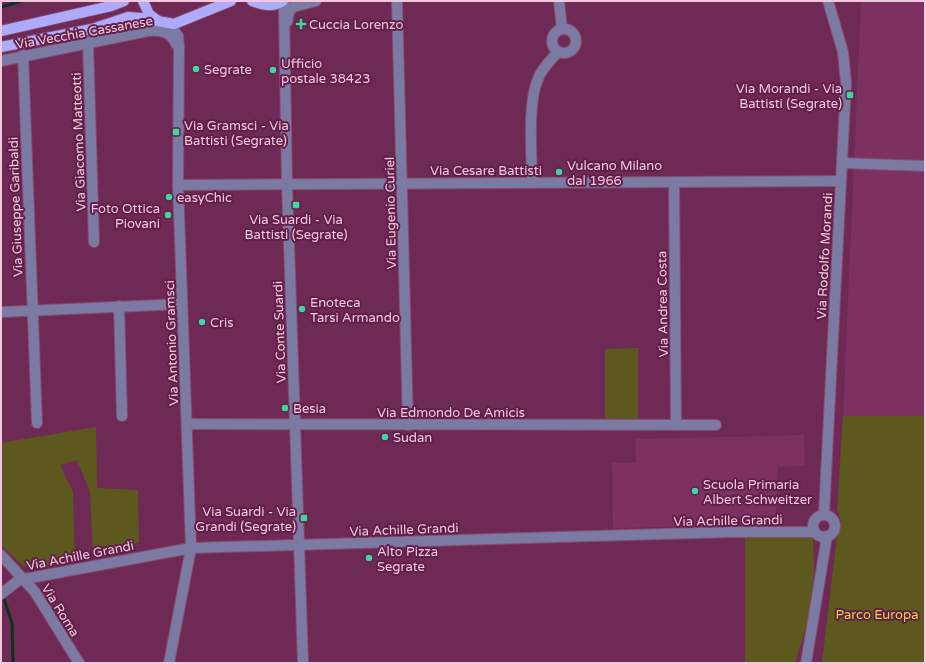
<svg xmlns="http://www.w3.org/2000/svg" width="926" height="664" font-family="'Varela Round',sans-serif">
	<rect width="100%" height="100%" fill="#6e2a54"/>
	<g fill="#7c3160">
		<path d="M 861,1 L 925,1 L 925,416 L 843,416 Z"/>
		<path d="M 804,435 L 805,466 L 778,467 L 776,515 L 735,517 L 726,526 L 613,528 L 612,463 L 636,463 L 635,439 Z"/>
	</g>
	<g fill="#5d591e">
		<path d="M 638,348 L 638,423 L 605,423 L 605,349 Z"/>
		<path d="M 843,416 L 925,416 L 925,663 L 822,663 L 836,544 C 838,532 845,524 837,511 Z"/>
		<path d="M 96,427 L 97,488 L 138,490 L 139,543 L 93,551 L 90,492 L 77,460 L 60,465 L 73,492 L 75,559 L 31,569 L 23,566 L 1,545 L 1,443 Z"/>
		<path d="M 745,536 L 813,537 L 814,572 L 808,621 L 795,663 L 745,663 Z"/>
	</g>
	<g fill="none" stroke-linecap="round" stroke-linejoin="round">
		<g stroke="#073424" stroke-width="3">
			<path d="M 1,7 L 22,1"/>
			<path d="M 4,599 L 12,623 L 13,663"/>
		</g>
		<g stroke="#884a70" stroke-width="12">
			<g id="minor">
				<path d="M 285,1 L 284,10 L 287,184 L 303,663"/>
				<path d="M 397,1 L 408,425"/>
				<path d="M 559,1 L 562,29"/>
				<path d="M 287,22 L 289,12 L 293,7 L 316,1"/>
				<circle cx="564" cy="41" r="12"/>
				<path d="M 88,42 L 94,242"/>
				<path d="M 23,55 L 37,423"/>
				<path d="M 1,61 L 148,31 C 160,30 171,31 176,44"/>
				<path d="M 842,163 L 925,166"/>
				<path d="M 674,182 L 676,425"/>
				<path d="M 532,183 C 532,154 527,104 538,79 C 542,68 551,60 558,52"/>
				<path d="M 178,185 L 841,181"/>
				<path d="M 119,306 L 122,416"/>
				<path d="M 1,312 L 182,304"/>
				<path d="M 187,424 L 716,425"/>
				<path d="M 824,514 L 846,83 L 843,52 L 828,1"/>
				<circle cx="824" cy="526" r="11"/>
				<path d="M 1,555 L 35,592 L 79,663"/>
				<path d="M 1,594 L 19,580 L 191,548 L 731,532 L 814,532"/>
				<path d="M 169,663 L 191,548 L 178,185 L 179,46 L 178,36 L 169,24"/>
				<path d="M 806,663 L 827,536"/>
			</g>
		</g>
		<g stroke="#884a70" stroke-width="12">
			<g id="major">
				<path d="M 143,1 L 149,14 L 157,20"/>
				<path d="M 252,1 C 263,5 273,8 283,1"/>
				<path d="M 1,31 L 111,6 L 124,1"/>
				<path d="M 1,47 L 92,29 L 128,17 L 141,18 L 174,24 L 231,1"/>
			</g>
		</g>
		<use href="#minor" stroke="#7b7aa3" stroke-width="10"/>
		<use href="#major" stroke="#aeabfd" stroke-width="10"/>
	</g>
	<g fill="#42d4a1" stroke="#621f49" stroke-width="1.5">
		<path d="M299 18h4v4h4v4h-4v4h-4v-4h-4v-4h4z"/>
		<circle cx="196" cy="69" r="4"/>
		<circle cx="273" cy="70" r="4"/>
		<rect x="846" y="91" width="8" height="8" rx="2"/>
		<rect x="172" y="128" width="8" height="8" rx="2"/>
		<circle cx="559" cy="172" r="4"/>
		<circle cx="169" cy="197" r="4"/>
		<rect x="292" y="201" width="8" height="8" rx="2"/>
		<circle cx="168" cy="215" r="4"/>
		<circle cx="302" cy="309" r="4"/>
		<circle cx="202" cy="322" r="4"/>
		<circle cx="285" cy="408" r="4"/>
		<circle cx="385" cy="437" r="4"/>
		<circle cx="695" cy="491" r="4"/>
		<rect x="300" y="514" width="8" height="8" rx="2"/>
		<circle cx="369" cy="558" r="4"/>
	</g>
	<g text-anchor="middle" stroke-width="4" stroke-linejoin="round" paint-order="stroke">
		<g font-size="13" fill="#f1c8de" stroke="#621f49" text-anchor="start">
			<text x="309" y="29">Cuccia Lorenzo</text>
			<text x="281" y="68">Ufficio<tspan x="281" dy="15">postale 38423</tspan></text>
			<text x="204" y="74">Segrate</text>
			<text x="842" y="93" text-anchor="end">Via Morandi - Via<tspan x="842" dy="15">Battisti (Segrate)</tspan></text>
			<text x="184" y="130">Via Gramsci - Via<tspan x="184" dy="15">Battisti (Segrate)</tspan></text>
			<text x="567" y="170">Vulcano Milano<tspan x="567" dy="15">dal 1966</tspan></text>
			<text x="177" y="202">easyChic</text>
			<text x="160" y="213" text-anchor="end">Foto Ottica<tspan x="160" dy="15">Piovani</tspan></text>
			<text x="296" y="224" text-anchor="middle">Via Suardi - Via<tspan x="296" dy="15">Battisti (Segrate)</tspan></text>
			<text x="310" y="307">Enoteca<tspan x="310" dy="15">Tarsi Armando</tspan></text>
			<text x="210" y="327">Cris</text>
			<text x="293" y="413">Besia</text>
			<text x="393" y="442">Sudan</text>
			<text x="703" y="489">Scuola Primaria<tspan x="703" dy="15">Albert Schweitzer</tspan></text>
			<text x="296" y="516" text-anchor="end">Via Suardi - Via<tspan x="296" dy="15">Grandi (Segrate)</tspan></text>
			<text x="377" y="556">Alto Pizza<tspan x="377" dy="15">Segrate</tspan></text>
		</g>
		<g font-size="13" fill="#f1c8de" stroke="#621f49">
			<text transform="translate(84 32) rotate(-10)" y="5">Via Vecchia Cassanese</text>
			<text transform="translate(78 142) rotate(-92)" y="5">Via Giacomo Matteotti</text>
			<text x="486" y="175">Via Cesare Battisti</text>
			<text transform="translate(15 207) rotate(-92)" y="5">Via Giuseppe Garibaldi</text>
			<text transform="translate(390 213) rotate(-91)" y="5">Via Eugenio Curiel</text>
			<text transform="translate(824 256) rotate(-87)" y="5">Via Rodolfo Morandi</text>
			<text transform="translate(662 304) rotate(-91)" y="5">Via Andrea Costa</text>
			<text transform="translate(279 332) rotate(-92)" y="5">Via Conte Suardi</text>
			<text transform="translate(171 343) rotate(-92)" y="5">Via Antonio Gramsci</text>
			<text x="451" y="417">Via Edmondo De Amicis</text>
			<text transform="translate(728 520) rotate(-1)" y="5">Via Achille Grandi</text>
			<text transform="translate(404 529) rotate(-2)" y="5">Via Achille Grandi</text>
			<text transform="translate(80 555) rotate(-11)" y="5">Via Achille Grandi</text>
			<text transform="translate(61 610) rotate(58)" y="5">Via Roma</text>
		</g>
		<g font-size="13" fill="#e3d83a" stroke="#621f49">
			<text x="877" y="619">Parco Europa</text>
		</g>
	</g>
	<rect width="926" height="664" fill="none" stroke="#f1c8de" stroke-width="4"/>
</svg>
